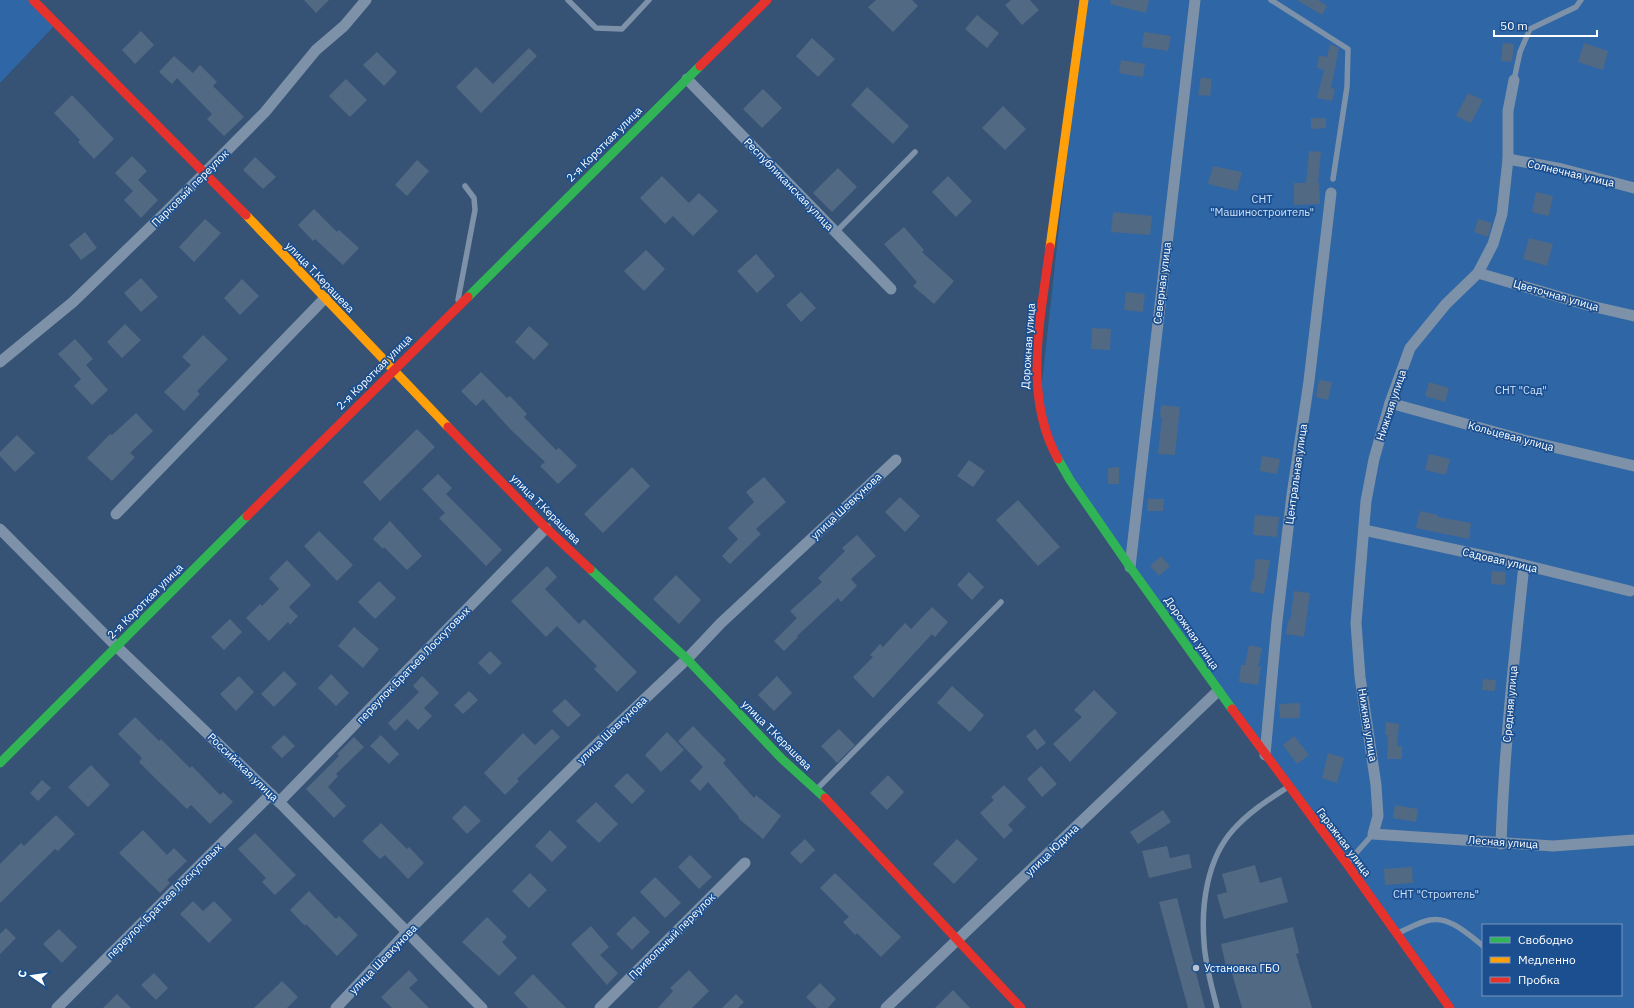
<svg xmlns="http://www.w3.org/2000/svg" width="1634" height="1008" font-family="'IBM Plex Sans',sans-serif">
	<rect width="100%" height="100%" fill="#365274"/>
	<g fill="#2f66a5" fill-rule="evenodd">
		<path d="M 0,0 L 33,0 L 56,24 L 0,83 Z"/>
		<path d="M 1084,0 L 1634,0 L 1634,1008 L 1450,1008 L 1070,480 L 1039,410 ZM 1483,925 L 1621,925 L 1621,995 L 1483,995 Z"/>
	</g>
	<g fill="#526984">
		<path d="M 304,0 L 329,0 L 316,13 Z"/>
		<path d="M 876,0 L 912,0 L 918,6 L 893,32 L 868,7 Z"/>
		<path d="M 1011,0 L 1030,0 L 1039,10 L 1022,25 L 1005,5 Z"/>
		<path d="M 1111,0 L 1149,0 L 1146,13 L 1110,4 Z"/>
		<path d="M 1297,0 L 1318,0 L 1327,6 L 1322,15 Z"/>
		<path d="M 977,15 L 999,33 L 987,48 L 965,29 Z"/>
		<path d="M 141,31 L 154,45 L 135,64 L 122,50 Z"/>
		<path d="M 1144,32 L 1171,36 L 1168,51 L 1142,47 Z"/>
		<path d="M 812,38 L 835,59 L 818,77 L 796,56 Z"/>
		<path d="M 1503,43 L 1514,44 L 1512,62 L 1501,61 Z"/>
		<path d="M 1584,43 L 1608,51 L 1603,70 L 1578,62 Z"/>
		<path d="M 1330,44 L 1339,48 L 1331,88 L 1335,89 L 1332,101 L 1317,98 L 1324,70 L 1317,68 L 1319,55 L 1327,57 Z"/>
		<path d="M 529,48 L 537,56 L 481,113 L 456,87 L 476,67 L 493,84 Z"/>
		<path d="M 377,52 L 397,72 L 384,86 L 363,65 Z"/>
		<path d="M 174,56 L 193,73 L 200,65 L 217,82 L 213,86 L 244,117 L 224,136 L 207,119 L 212,114 L 177,78 L 172,84 L 159,72 Z"/>
		<path d="M 1121,60 L 1145,64 L 1143,77 L 1119,73 Z"/>
		<path d="M 1201,77 L 1212,79 L 1210,96 L 1198,95 Z"/>
		<path d="M 346,79 L 367,100 L 350,117 L 329,96 Z"/>
		<path d="M 867,87 L 909,126 L 893,144 L 851,105 Z"/>
		<path d="M 763,89 L 782,108 L 762,128 L 743,109 Z"/>
		<path d="M 1468,93 L 1483,100 L 1471,123 L 1456,116 Z"/>
		<path d="M 72,95 L 114,139 L 94,159 L 78,142 L 80,140 L 54,113 Z"/>
		<path d="M 1003,106 L 1026,129 L 1005,150 L 982,128 Z"/>
		<path d="M 1311,118 L 1326,118 L 1326,128 L 1311,129 Z"/>
		<path d="M 1309,151 L 1321,152 L 1318,182 L 1319,182 L 1320,204 L 1294,205 L 1294,183 L 1306,183 Z"/>
		<path d="M 132,156 L 147,171 L 138,180 L 158,200 L 141,218 L 124,200 L 133,191 L 115,173 Z"/>
		<path d="M 255,157 L 276,177 L 263,189 L 243,170 Z"/>
		<path d="M 417,160 L 429,171 L 407,196 L 395,185 Z"/>
		<path d="M 1213,166 L 1242,172 L 1237,191 L 1208,184 Z"/>
		<path d="M 838,168 L 857,187 L 832,212 L 813,193 Z"/>
		<path d="M 662,176 L 689,203 L 699,193 L 718,211 L 693,236 L 673,216 L 665,224 L 640,198 Z"/>
		<path d="M 948,176 L 972,201 L 956,217 L 932,192 Z"/>
		<path d="M 1536,192 L 1553,196 L 1549,216 L 1532,212 Z"/>
		<path d="M 314,209 L 337,232 L 339,230 L 359,248 L 343,265 L 315,239 L 313,241 L 298,225 Z"/>
		<path d="M 1113,212 L 1152,216 L 1150,235 L 1111,232 Z"/>
		<path d="M 205,219 L 221,233 L 194,262 L 179,247 Z"/>
		<path d="M 1478,219 L 1492,223 L 1488,237 L 1474,232 Z"/>
		<path d="M 904,227 L 924,250 L 922,252 L 954,281 L 934,304 L 913,286 L 917,282 L 884,244 Z"/>
		<path d="M 85,232 L 97,248 L 81,260 L 69,245 Z"/>
		<path d="M 1529,238 L 1553,244 L 1547,266 L 1523,259 Z"/>
		<path d="M 646,250 L 665,269 L 644,291 L 624,271 Z"/>
		<path d="M 756,254 L 775,276 L 757,293 L 737,271 Z"/>
		<path d="M 141,278 L 158,297 L 141,312 L 124,293 Z"/>
		<path d="M 242,279 L 259,296 L 240,315 L 224,298 Z"/>
		<path d="M 801,292 L 816,308 L 801,322 L 786,305 Z"/>
		<path d="M 1126,292 L 1145,294 L 1143,312 L 1124,310 Z"/>
		<path d="M 125,324 L 141,340 L 122,358 L 107,342 Z"/>
		<path d="M 529,326 L 549,344 L 534,360 L 515,342 Z"/>
		<path d="M 1092,328 L 1111,329 L 1110,350 L 1091,349 Z"/>
		<path d="M 203,335 L 228,359 L 197,391 L 200,394 L 184,411 L 164,392 L 191,365 L 182,357 Z"/>
		<path d="M 75,339 L 93,359 L 86,365 L 108,390 L 92,405 L 74,386 L 81,379 L 58,354 Z"/>
		<path d="M 481,372 L 507,398 L 510,396 L 527,414 L 524,417 L 556,450 L 559,448 L 577,466 L 558,484 L 540,466 L 545,462 L 510,429 L 483,399 L 476,406 L 461,391 Z"/>
		<path d="M 1319,380 L 1332,382 L 1328,400 L 1316,397 Z"/>
		<path d="M 1429,382 L 1449,388 L 1445,402 L 1425,396 Z"/>
		<path d="M 1161,405 L 1180,407 L 1175,455 L 1158,454 L 1162,418 L 1160,417 Z"/>
		<path d="M 136,413 L 153,431 L 130,453 L 135,457 L 112,481 L 87,458 L 110,434 L 112,435 Z"/>
		<path d="M 417,429 L 435,447 L 380,501 L 363,482 Z"/>
		<path d="M 17,435 L 35,453 L 15,472 L 0,456 L 0,452 Z"/>
		<path d="M 1429,454 L 1450,459 L 1446,475 L 1425,470 Z"/>
		<path d="M 1262,456 L 1280,459 L 1277,474 L 1260,471 Z"/>
		<path d="M 969,460 L 985,471 L 973,487 L 957,476 Z"/>
		<path d="M 632,467 L 650,486 L 603,533 L 584,514 Z"/>
		<path d="M 1119,467 L 1119,484 L 1108,484 L 1108,468 Z"/>
		<path d="M 438,474 L 452,488 L 446,494 L 502,550 L 486,566 L 439,518 L 445,513 L 422,489 Z"/>
		<path d="M 764,477 L 786,502 L 756,529 L 761,534 L 730,564 L 722,556 L 738,539 L 728,528 L 754,502 L 746,492 Z"/>
		<path d="M 900,497 L 920,516 L 905,532 L 885,512 Z"/>
		<path d="M 1148,499 L 1164,499 L 1163,511 L 1147,511 Z"/>
		<path d="M 1018,500 L 1060,547 L 1038,566 L 996,520 Z"/>
		<path d="M 1420,511 L 1438,515 L 1438,517 L 1471,523 L 1469,539 L 1416,528 Z"/>
		<path d="M 1255,515 L 1279,517 L 1277,537 L 1253,535 Z"/>
		<path d="M 390,521 L 422,556 L 407,570 L 384,547 L 383,549 L 373,539 Z"/>
		<path d="M 319,531 L 353,565 L 337,581 L 304,546 Z"/>
		<path d="M 857,535 L 876,556 L 851,579 L 857,586 L 841,602 L 838,598 L 797,636 L 798,637 L 784,651 L 774,641 L 797,618 L 790,611 L 822,582 L 818,578 L 845,551 L 842,548 Z"/>
		<path d="M 1161,556 L 1170,566 L 1159,576 L 1150,566 Z"/>
		<path d="M 1255,559 L 1270,560 L 1264,594 L 1250,591 L 1252,580 L 1254,580 Z"/>
		<path d="M 287,560 L 311,585 L 289,607 L 298,616 L 290,625 L 288,622 L 269,641 L 246,618 L 260,604 L 262,606 L 279,589 L 269,578 Z"/>
		<path d="M 547,566 L 557,577 L 545,589 L 579,624 L 584,619 L 637,672 L 617,692 L 594,669 L 597,666 L 557,626 L 546,637 L 511,601 Z"/>
		<path d="M 1492,571 L 1506,572 L 1505,585 L 1491,584 Z"/>
		<path d="M 969,572 L 984,587 L 972,600 L 957,585 Z"/>
		<path d="M 676,575 L 701,600 L 679,624 L 653,599 Z"/>
		<path d="M 379,581 L 396,598 L 375,619 L 358,602 Z"/>
		<path d="M 1294,591 L 1310,593 L 1304,637 L 1286,634 L 1288,620 L 1290,621 Z"/>
		<path d="M 932,607 L 948,622 L 935,637 L 932,634 L 873,698 L 853,677 L 873,657 L 870,655 L 880,644 L 883,647 L 905,623 L 911,629 Z"/>
		<path d="M 230,619 L 242,632 L 224,650 L 211,637 Z"/>
		<path d="M 354,627 L 379,649 L 363,668 L 338,646 Z"/>
		<path d="M 1249,645 L 1262,648 L 1258,667 L 1261,667 L 1258,685 L 1239,682 L 1241,665 L 1245,665 Z"/>
		<path d="M 490,651 L 502,663 L 490,675 L 478,663 Z"/>
		<path d="M 284,671 L 297,684 L 274,707 L 261,694 Z"/>
		<path d="M 331,674 L 349,693 L 336,706 L 318,688 Z"/>
		<path d="M 239,676 L 254,692 L 236,711 L 220,694 Z"/>
		<path d="M 422,676 L 439,693 L 424,708 L 432,716 L 418,730 L 407,719 L 395,731 L 388,723 L 419,692 L 413,686 Z"/>
		<path d="M 777,676 L 792,693 L 774,711 L 758,695 Z"/>
		<path d="M 1483,679 L 1496,680 L 1495,691 L 1482,690 Z"/>
		<path d="M 952,686 L 984,715 L 970,732 L 937,703 Z"/>
		<path d="M 1094,690 L 1117,713 L 1070,762 L 1053,744 L 1082,717 L 1074,710 Z"/>
		<path d="M 469,691 L 478,700 L 463,714 L 454,705 Z"/>
		<path d="M 565,699 L 581,715 L 568,727 L 552,711 Z"/>
		<path d="M 1300,703 L 1300,718 L 1280,718 L 1279,704 Z"/>
		<path d="M 135,717 L 159,741 L 161,739 L 190,768 L 192,766 L 220,795 L 223,792 L 233,802 L 210,824 L 191,805 L 187,809 L 159,782 L 139,762 L 142,758 L 118,734 Z"/>
		<path d="M 1386,722 L 1399,724 L 1397,746 L 1402,746 L 1402,759 L 1387,759 L 1388,735 L 1385,735 Z"/>
		<path d="M 693,726 L 726,760 L 723,763 L 754,798 L 756,795 L 781,816 L 763,839 L 738,818 L 739,817 L 708,782 L 700,791 L 690,781 L 703,767 L 678,741 Z"/>
		<path d="M 552,729 L 560,737 L 517,779 L 519,781 L 505,795 L 484,773 L 523,733 L 535,745 Z"/>
		<path d="M 839,729 L 855,745 L 837,763 L 821,746 Z"/>
		<path d="M 1035,729 L 1046,743 L 1037,750 L 1026,736 Z"/>
		<path d="M 667,732 L 684,750 L 661,772 L 645,755 Z"/>
		<path d="M 284,735 L 295,746 L 282,758 L 271,747 Z"/>
		<path d="M 381,735 L 399,754 L 389,764 L 370,746 Z"/>
		<path d="M 1294,736 L 1309,755 L 1297,764 L 1283,745 Z"/>
		<path d="M 354,737 L 364,747 L 336,774 L 338,776 L 328,787 L 346,806 L 334,818 L 306,789 L 339,756 L 337,754 Z"/>
		<path d="M 1328,753 L 1344,758 L 1337,783 L 1322,778 Z"/>
		<path d="M 91,765 L 110,785 L 88,807 L 68,787 Z"/>
		<path d="M 1041,766 L 1057,784 L 1042,797 L 1027,779 Z"/>
		<path d="M 627,773 L 645,791 L 632,804 L 614,786 Z"/>
		<path d="M 888,775 L 904,792 L 887,810 L 870,793 Z"/>
		<path d="M 42,780 L 51,788 L 38,801 L 30,793 Z"/>
		<path d="M 1004,785 L 1026,807 L 1008,825 L 1013,830 L 1004,839 L 980,813 L 994,800 L 991,797 Z"/>
		<path d="M 596,802 L 618,824 L 599,843 L 576,821 Z"/>
		<path d="M 465,805 L 481,821 L 467,834 L 452,818 Z"/>
		<path d="M 1395,805 L 1418,809 L 1416,822 L 1393,818 Z"/>
		<path d="M 1163,810 L 1171,822 L 1138,844 L 1130,832 Z"/>
		<path d="M 56,815 L 75,834 L 58,851 L 55,849 L 0,903 L 0,864 L 21,843 L 24,846 Z"/>
		<path d="M 381,823 L 407,849 L 409,847 L 424,863 L 408,879 L 385,855 L 380,859 L 362,841 Z"/>
		<path d="M 143,830 L 167,855 L 174,848 L 187,861 L 167,880 L 170,883 L 160,893 L 119,853 Z"/>
		<path d="M 550,830 L 567,847 L 552,862 L 535,846 Z"/>
		<path d="M 255,833 L 296,875 L 275,895 L 262,882 L 266,878 L 238,849 Z"/>
		<path d="M 805,839 L 815,850 L 801,864 L 790,853 Z"/>
		<path d="M 957,839 L 978,859 L 954,884 L 933,864 Z"/>
		<path d="M 1167,846 L 1170,858 L 1189,854 L 1192,868 L 1149,878 L 1142,851 Z"/>
		<path d="M 690,855 L 712,877 L 699,889 L 678,867 Z"/>
		<path d="M 1255,865 L 1260,883 L 1281,877 L 1288,902 L 1224,919 L 1217,895 L 1227,892 L 1222,874 Z"/>
		<path d="M 1412,867 L 1413,883 L 1385,885 L 1384,869 Z"/>
		<path d="M 530,873 L 547,890 L 529,908 L 512,891 Z"/>
		<path d="M 835,873 L 901,937 L 881,957 L 857,933 L 855,935 L 843,922 L 849,917 L 820,888 Z"/>
		<path d="M 655,877 L 681,903 L 665,918 L 640,892 Z"/>
		<path d="M 309,891 L 336,919 L 339,916 L 358,935 L 337,956 L 306,924 L 305,926 L 290,910 Z"/>
		<path d="M 1177,898 L 1205,1008 L 1188,1008 L 1159,902 Z"/>
		<path d="M 193,901 L 203,911 L 214,901 L 232,920 L 209,943 L 180,914 Z"/>
		<path d="M 634,916 L 650,932 L 632,950 L 616,934 Z"/>
		<path d="M 487,917 L 507,937 L 502,942 L 517,958 L 499,976 L 462,942 Z"/>
		<path d="M 591,926 L 609,947 L 600,955 L 618,973 L 607,985 L 571,944 Z"/>
		<path d="M 1293,927 L 1299,953 L 1296,954 L 1312,1008 L 1242,1008 L 1231,970 L 1227,971 L 1221,944 Z"/>
		<path d="M 6,928 L 16,938 L 0,954 L 0,934 Z"/>
		<path d="M 59,929 L 77,947 L 62,963 L 43,944 Z"/>
		<path d="M 409,970 L 418,980 L 409,988 L 429,1008 L 392,1008 L 381,997 Z"/>
		<path d="M 689,970 L 709,991 L 692,1008 L 658,1008 L 673,991 L 670,988 Z"/>
		<path d="M 154,973 L 168,988 L 156,1000 L 141,985 Z"/>
		<path d="M 533,974 L 566,1008 L 528,1008 L 514,993 Z"/>
		<path d="M 282,981 L 298,997 L 287,1008 L 254,1008 Z"/>
		<path d="M 820,983 L 836,999 L 828,1008 L 817,1008 L 806,997 Z"/>
		<path d="M 953,990 L 970,1008 L 935,1008 Z"/>
		<path d="M 117,994 L 131,1008 L 103,1008 Z"/>
		<path d="M 736,994 L 744,1002 L 738,1008 L 722,1008 Z"/>
	</g>
	<g fill="none" stroke-linecap="round" stroke-linejoin="round">
		<g stroke="#7d92a8" stroke-width="5.5">
			<path d="M 568,0 L 596,28 L 622,29 L 649,0"/>
			<path d="M 1271,0 L 1348,49 L 1347,87 L 1333,179"/>
			<path d="M 1514,80 L 1520,52 L 1530,29 L 1576,7 L 1581,0"/>
			<path d="M 836,232 L 915,152"/>
			<path d="M 458,300 L 475,210 L 474,198 L 465,186"/>
			<path d="M 818,788 L 1001,602"/>
			<path d="M 1348,862 L 1373,834"/>
			<path d="M 1398,933 C 1408,929 1419,922 1430,920 C 1450,916 1469,935 1483,946"/>
			<path d="M 1217,1008 C 1212,987 1205,964 1204,942 C 1201,905 1207,859 1233,830 C 1249,812 1268,800 1288,787"/>
		</g>
		<g stroke="#7d92a8" stroke-width="11">
			<path d="M 687,79 L 891,289"/>
			<path d="M 1514,80 L 1508,111 L 1508,159 L 1502,214 L 1493,244 L 1478,273 L 1446,304 L 1410,348 L 1390,403 L 1374,459 L 1366,501 L 1356,623 L 1360,677 L 1376,785 L 1378,816 L 1373,834 L 1553,846 L 1634,840"/>
			<path d="M 1508,159 L 1562,169 L 1634,188"/>
			<path d="M 1478,273 L 1591,306 L 1634,316"/>
			<path d="M 0,362 L 73,302 L 166,212 L 265,112 L 316,50 L 344,26 L 366,0"/>
			<path d="M 1390,403 L 1524,440 L 1634,466"/>
			<path d="M 116,514 L 325,298"/>
			<path d="M 0,529 L 116,646 L 279,802 L 482,1008"/>
			<path d="M 1364,530 L 1512,562 L 1630,591"/>
			<path d="M 1130,567 L 1195,0"/>
			<path d="M 1265,755 L 1277,621 L 1292,495 L 1309,381 L 1331,193"/>
			<path d="M 279,802 L 546,528"/>
			<path d="M 1501,844 C 1504,750 1514,658 1524,565"/>
			<path d="M 57,1008 L 271,794"/>
			<path d="M 336,1008 L 407,932 L 579,761 L 687,659 L 721,623 L 896,460"/>
			<path d="M 600,1008 L 745,863"/>
			<path d="M 886,1008 L 1218,691"/>
		</g>
		<g stroke="#30b455" stroke-width="9">
			<path d="M 468,297 L 700,66"/>
			<path d="M 1058,459 L 1070,480 L 1130,567 L 1232,709"/>
			<path d="M 590,569 L 687,659 L 782,759 L 825,798"/>
			<path d="M 0,763 L 247,516"/>
		</g>
		<g stroke="#ff9f0a" stroke-width="9">
			<path d="M 246,215 L 448,427"/>
			<path d="M 1050,247 L 1084,0"/>
		</g>
		<g stroke="#e5322d" stroke-width="9">
			<path d="M 33,0 L 246,215"/>
			<path d="M 700,66 L 767,0"/>
			<path d="M 1050,247 C 1041,316 1022,395 1058,459"/>
			<path d="M 448,427 L 546,528 L 590,569"/>
			<path d="M 247,516 L 468,297"/>
			<path d="M 1232,709 L 1347,864 L 1450,1008"/>
			<path d="M 825,798 L 1021,1008"/>
		</g>
	</g>
	<circle fill="#b9c2ce" stroke="#1b4f8f" stroke-width="1.5" cx="1196" cy="968" r="4"/>
	<g text-anchor="middle" stroke-width="3.5" stroke-linejoin="round" paint-order="stroke">
		<g font-size="11" fill="#fff" stroke="#1b4f8f">
			<text transform="translate(604 144) rotate(-45)" y="4">2-я Короткая улица</text>
			<text transform="translate(1571 173) rotate(13)" y="4">Солнечная улица</text>
			<text transform="translate(789 184) rotate(46)" y="4">Республиканская улица</text>
			<text transform="translate(190 188) rotate(-45)" y="4">Парковый переулок</text>
			<text transform="translate(320 277) rotate(46)" y="4">улица Т.Керашева</text>
			<text transform="translate(1162 283) rotate(-83)" y="4">Северная улица</text>
			<text transform="translate(1556 295) rotate(16)" y="4">Цветочная улица</text>
			<text transform="translate(1028 346) rotate(-86)" y="4">Дорожная улица</text>
			<text transform="translate(374 372) rotate(-45)" y="4">2-я Короткая улица</text>
			<text transform="translate(1391 405) rotate(-72)" y="4">Нижняя улица</text>
			<text transform="translate(1511 436) rotate(15)" y="4">Кольцевая улица</text>
			<text transform="translate(1296 474) rotate(-82)" y="4">Центральная улица</text>
			<text transform="translate(846 506) rotate(-43)" y="4">улица Шевкунова</text>
			<text transform="translate(546 509) rotate(45)" y="4">улица Т.Керашева</text>
			<text transform="translate(1500 560) rotate(13)" y="4">Садовая улица</text>
			<text transform="translate(145 601) rotate(-45)" y="4">2-я Короткая улица</text>
			<text transform="translate(1192 633) rotate(55)" y="4">Дорожная улица</text>
			<text transform="translate(413 665) rotate(-46)" y="4">переулок Братьев Лоскутовых</text>
			<text transform="translate(1510 704) rotate(-85)" y="4">Средняя улица</text>
			<text transform="translate(1368 725) rotate(81)" y="4">Нижняя улица</text>
			<text transform="translate(612 730) rotate(-44)" y="4">улица Шевкунова</text>
			<text transform="translate(777 735) rotate(45)" y="4">улица Т.Керашева</text>
			<text transform="translate(243 767) rotate(44)" y="4">Российская улица</text>
			<text transform="translate(1344 842) rotate(53)" y="4">Гаражная улица</text>
			<text transform="translate(1503 842) rotate(4)" y="4">Лесная улица</text>
			<text transform="translate(1052 850) rotate(-44)" y="4">улица Юдина</text>
			<text transform="translate(164 901) rotate(-45)" y="4">переулок Братьев Лоскутовых</text>
			<text transform="translate(672 936) rotate(-45)" y="4">Привольный переулок</text>
			<text transform="translate(383 959) rotate(-46)" y="4">улица Шевкунова</text>
		</g>
		<g font-size="11" fill="#cfe3fa" stroke="#1b4f8f">
			<text x="1262" y="203">СНТ<tspan x="1262" dy="13">"Машиностроитель"</tspan></text>
			<text x="1521" y="394">СНТ "Сад"</text>
			<text x="1436" y="898">СНТ "Строитель"</text>
		</g>
		<g font-size="11" fill="#fff" stroke="#1b4f8f" text-anchor="start">
			<text x="1204" y="972">Установка ГБО</text>
		</g>
	</g>
	<rect x="1482" y="924" width="140" height="72" fill="#1b4f8f" stroke="#7695bc"/>
	<rect x="1490" y="937" width="20" height="6" fill="#30b455" stroke="#7695bc"/>
	<text x="1518" y="944" font-size="12" fill="#ffffff">Свободно</text>
	<rect x="1490" y="957" width="20" height="6" fill="#ff9f0a" stroke="#7695bc"/>
	<text x="1518" y="964" font-size="12" fill="#ffffff">Медленно</text>
	<rect x="1490" y="977" width="20" height="6" fill="#e5322d" stroke="#7695bc"/>
	<text x="1518" y="984" font-size="12" fill="#ffffff">Пробка</text>
	<g transform="translate(32 976) rotate(283)" stroke="#1b4f8f" stroke-width="3" paint-order="stroke">
	<path d="M0-3L7 15L0 10L-7 15Z" fill="#ffffff"/>
	<text y="-6" font-size="11" font-weight="bold" text-anchor="middle" fill="#ffffff">С</text>
	</g>
	<path d="M1494 30v6h103v-6" fill="none" stroke="#ffffff" stroke-width="2"/>
	<text x="1500" y="30" font-size="12" fill="#ffffff" stroke="#1b4f8f" stroke-width="3" paint-order="stroke">50 m</text>
</svg>
